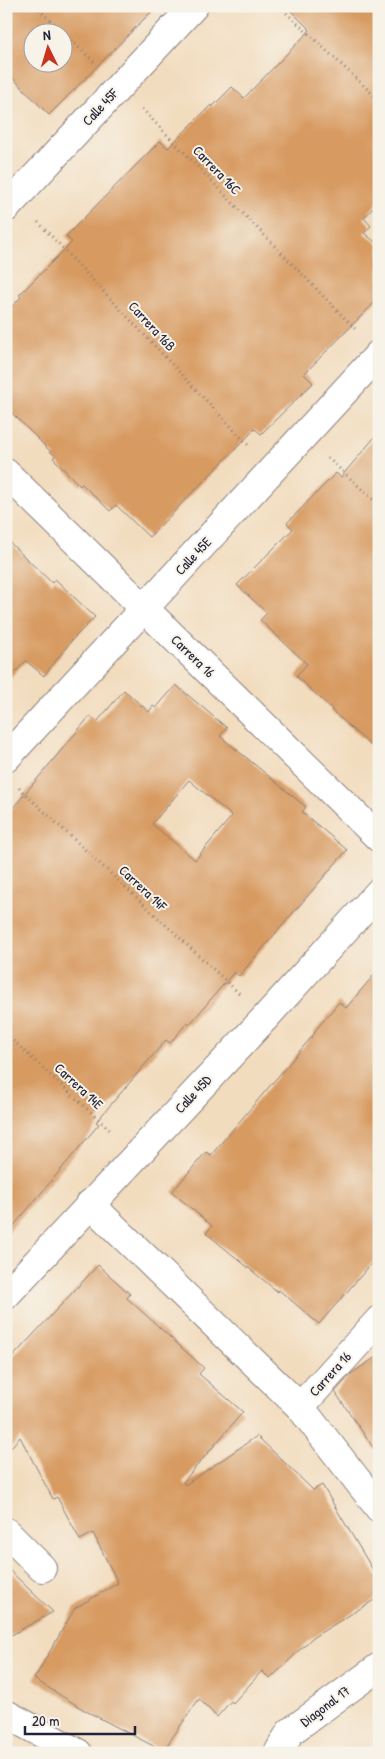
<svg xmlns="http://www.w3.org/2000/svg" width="385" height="1759" font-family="'Patrick Hand',sans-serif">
	<rect width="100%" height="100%" fill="#f7f3e8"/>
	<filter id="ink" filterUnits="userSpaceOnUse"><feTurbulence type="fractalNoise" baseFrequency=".02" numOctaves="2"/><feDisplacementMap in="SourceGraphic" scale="10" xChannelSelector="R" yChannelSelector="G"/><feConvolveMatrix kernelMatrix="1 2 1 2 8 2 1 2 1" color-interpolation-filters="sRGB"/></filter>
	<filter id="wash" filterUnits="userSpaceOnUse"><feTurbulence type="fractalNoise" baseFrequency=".0096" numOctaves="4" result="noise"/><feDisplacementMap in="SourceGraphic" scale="20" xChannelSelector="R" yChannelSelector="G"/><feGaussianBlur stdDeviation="1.12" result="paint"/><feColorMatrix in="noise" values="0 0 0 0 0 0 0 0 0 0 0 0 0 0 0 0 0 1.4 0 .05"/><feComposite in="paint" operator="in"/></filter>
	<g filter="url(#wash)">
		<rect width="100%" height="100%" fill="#f2dcbe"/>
		<g id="blocks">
			<g fill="#d79a60" fill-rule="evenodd">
				<path d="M 6,6 L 157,6 L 49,115 L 6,71 ZM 32,32 L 62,32 L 62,62 L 32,62 Z"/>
				<path d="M 286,6 L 379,6 L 379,201 L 364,218 L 371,226 L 364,233 L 379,245 L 379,298 L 304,374 L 313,383 L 261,434 L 255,429 L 149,537 L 116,505 L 110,511 L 82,484 L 80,486 L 53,458 L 55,456 L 6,407 L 6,313 L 21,297 L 19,295 L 72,242 L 66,236 L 160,141 L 168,148 L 211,105 L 212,107 L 232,87 L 244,98 L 310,30 Z"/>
				<path d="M 379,432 L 379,753 L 331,710 L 332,709 L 296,676 L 307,664 L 260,620 L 267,613 L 237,585 L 293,529 L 287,523 L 336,473 L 341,477 Z"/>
				<path d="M 6,539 L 52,583 L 55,579 L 95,617 L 72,640 L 44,676 L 26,661 L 6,682 Z"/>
				<path d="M 176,685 L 227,728 L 220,736 L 306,807 L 302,812 L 347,850 L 239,976 L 234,972 L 189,1025 L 187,1023 L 170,1043 L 166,1040 L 96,1122 L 99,1124 L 6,1235 L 6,816 L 90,716 L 97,722 L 124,690 L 149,712 L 153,706 L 156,708 ZM 189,780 L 232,816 L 195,860 L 152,824 Z"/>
				<path d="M 379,969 L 379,1255 L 319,1324 L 279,1290 L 278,1292 L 206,1233 L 212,1226 L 172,1192 L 206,1152 L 211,1155 L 315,1033 L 314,1032 L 339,1002 L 346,1008 Z"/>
				<path d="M 98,1265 L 130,1294 L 127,1298 L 204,1368 L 199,1374 L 243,1412 L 183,1482 L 185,1485 L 257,1436 L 313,1490 L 322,1485 L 379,1580 L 379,1597 L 312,1638 L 270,1679 L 262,1671 L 233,1703 L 231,1701 L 217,1717 L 199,1699 L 163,1751 L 86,1711 L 34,1679 L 75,1608 L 118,1583 L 93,1533 L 80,1540 L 57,1497 L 53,1499 L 20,1437 L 6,1453 L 6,1364 Z"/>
				<path d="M 379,1355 L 379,1456 L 335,1392 L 352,1373 Z"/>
				<path d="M 6,1567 L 53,1612 L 6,1638 Z"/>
			</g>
		</g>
	</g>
	<g filter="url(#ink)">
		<use href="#blocks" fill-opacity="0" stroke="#8a7f7c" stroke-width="1"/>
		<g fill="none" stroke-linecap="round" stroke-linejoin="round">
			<g stroke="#8a7f7c" stroke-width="30">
				<g id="street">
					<path d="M 6,208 L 194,6"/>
					<path d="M 6,473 L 379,838"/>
					<path d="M 6,758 L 379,354"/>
					<path d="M 90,1204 L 300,1407 L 379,1508"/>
					<path d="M 6,1295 L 265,1018 L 379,892"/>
					<path d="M 300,1407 L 379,1320"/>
					<path d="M 6,1532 L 42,1568"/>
					<path d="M 6,1714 L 78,1753"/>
					<path d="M 278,1753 L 290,1732 L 379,1667"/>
				</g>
			</g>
			<g stroke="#8a7f7c" stroke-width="3" stroke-dasharray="1 4" stroke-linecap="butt">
				<path d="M 35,6 L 95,63"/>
				<path d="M 279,6 L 379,100"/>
				<path d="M 142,109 L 357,331"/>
				<path d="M 38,222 L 250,447"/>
				<path d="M 328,458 L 379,505"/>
				<path d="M 19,788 L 241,995"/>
				<path d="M 6,1034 L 112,1132"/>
			</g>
			<use href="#street" stroke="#fff" stroke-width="28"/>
		</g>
	</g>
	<g text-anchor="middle" stroke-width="4" stroke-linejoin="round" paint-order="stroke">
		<g font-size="14" fill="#22223b" stroke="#f7f3e8">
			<text transform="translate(100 107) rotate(-47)" y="5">Calle 45F</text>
			<text transform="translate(217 170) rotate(46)" y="5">Carrera 16C</text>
			<text transform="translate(152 326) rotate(47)" y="5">Carrera 16B</text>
			<text transform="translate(193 556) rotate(-47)" y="5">Calle 45E</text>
			<text transform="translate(193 656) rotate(44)" y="5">Carrera 16</text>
			<text transform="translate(143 888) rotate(43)" y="5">Carrera 14F</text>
			<text transform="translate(79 1086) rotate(43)" y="5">Carrera 14E</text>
			<text transform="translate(193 1094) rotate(-47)" y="5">Calle 45D</text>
			<text transform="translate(330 1374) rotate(-48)" y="5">Carrera 16</text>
			<text transform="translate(325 1706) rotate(-37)" y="5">Diagonal 17</text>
		</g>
	</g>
	<rect width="385" height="1759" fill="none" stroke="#f7f3e8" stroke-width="25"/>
	<g transform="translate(48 48) rotate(355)"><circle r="24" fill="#f7f3e8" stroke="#a29fa3"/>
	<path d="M0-4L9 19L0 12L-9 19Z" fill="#c8321e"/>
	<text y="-8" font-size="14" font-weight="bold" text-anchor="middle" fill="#22223b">N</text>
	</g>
	<path d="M25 1726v8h110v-8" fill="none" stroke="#22223b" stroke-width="2.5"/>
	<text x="32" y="1726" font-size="15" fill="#22223b" stroke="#f7f3e8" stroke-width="4" paint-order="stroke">20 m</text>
</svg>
